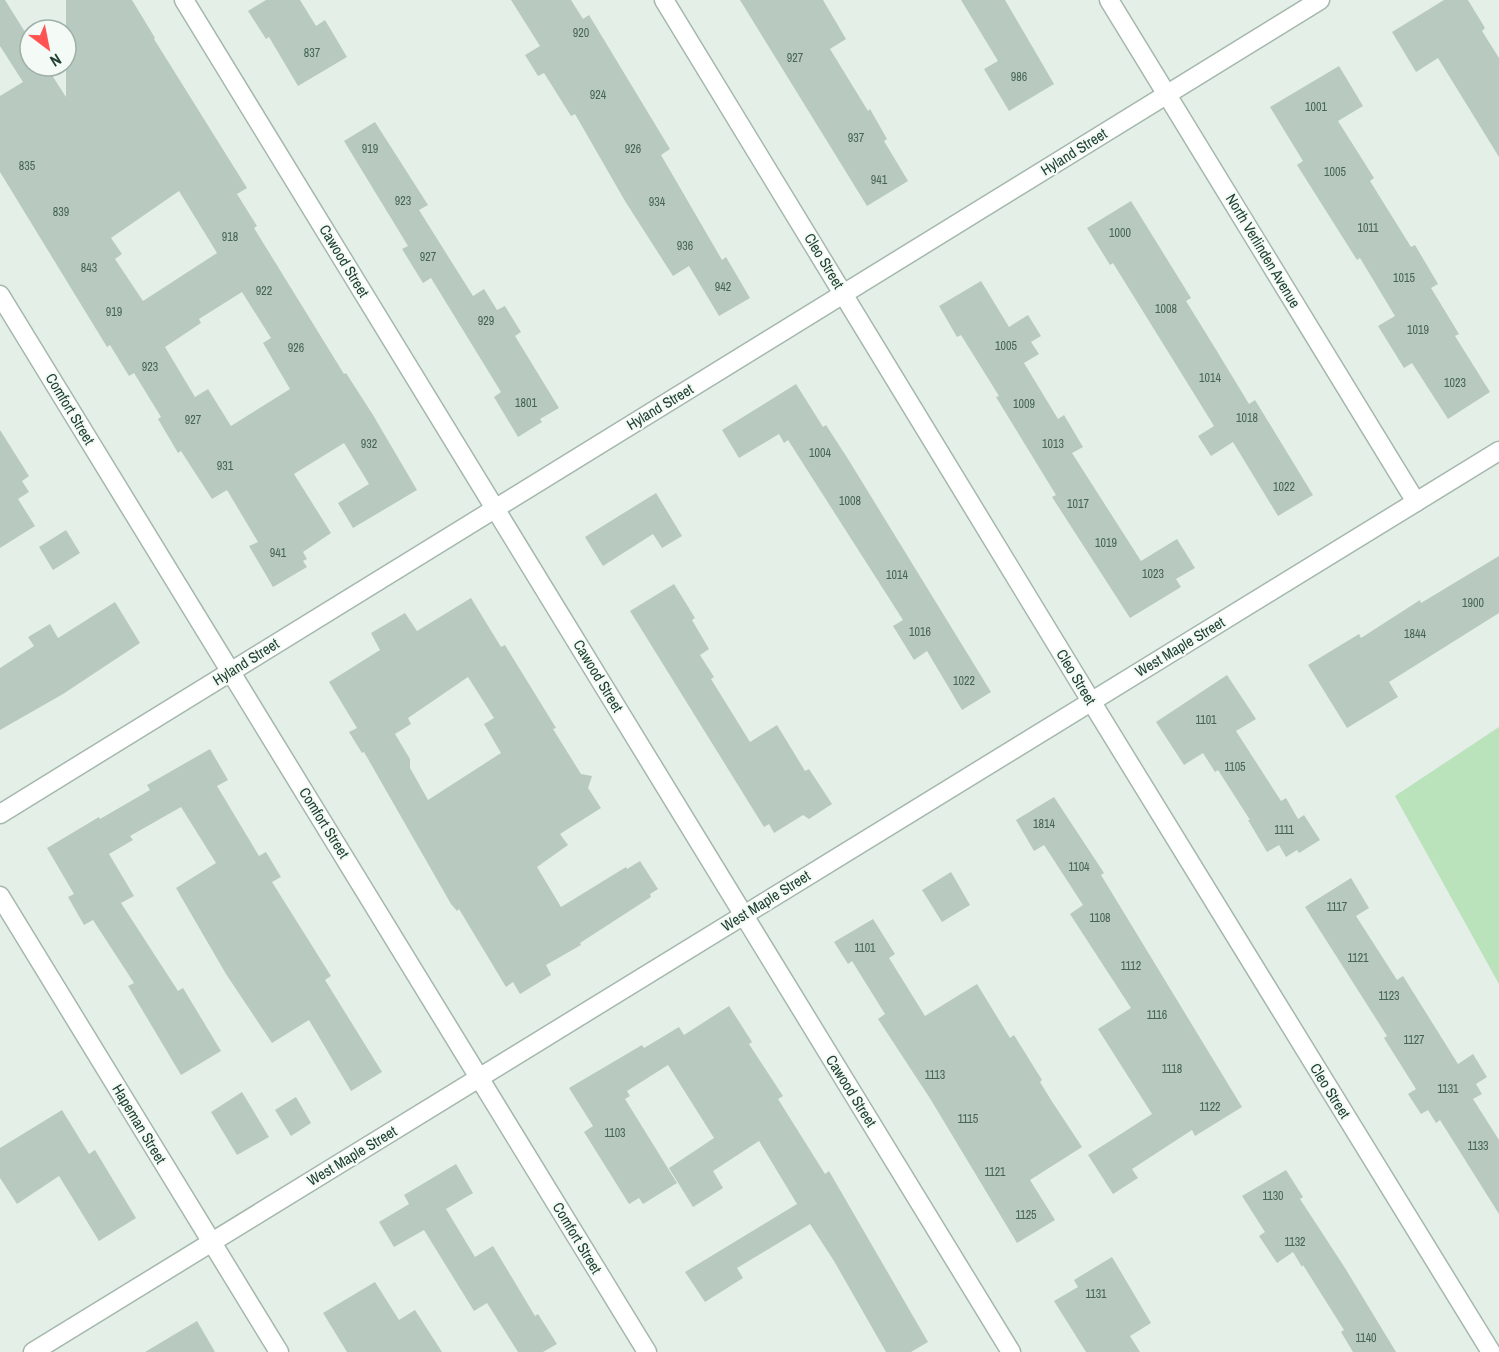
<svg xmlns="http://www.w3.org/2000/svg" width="1499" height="1352" font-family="'Archivo Narrow',sans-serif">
	<rect width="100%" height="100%" fill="#e3efe7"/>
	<path fill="#bae2bb" d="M 1499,727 L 1499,984 L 1395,796 Z"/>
	<g fill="#b8cabf" fill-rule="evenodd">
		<path d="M 0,0 L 5,0 L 30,40 L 30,66 L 46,66 L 66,97 L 66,0 L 132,0 L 155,38 L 154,39 L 247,188 L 237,194 L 257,226 L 254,228 L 344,374 L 346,373 L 373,415 L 417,490 L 353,528 L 338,503 L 369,484 L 344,443 L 294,474 L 331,533 L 303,552 L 307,559 L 303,561 L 307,567 L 273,587 L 249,546 L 258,542 L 227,490 L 212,499 L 181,451 L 178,453 L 158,419 L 161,417 L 134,373 L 129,376 L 110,345 L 107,347 L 0,172 L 0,96 L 23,82 L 0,46 ZM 179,191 L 217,253 L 143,301 L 115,259 L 122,254 L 111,238 ZM 242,292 L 271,338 L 263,343 L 290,389 L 231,426 L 208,389 L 195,397 L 165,347 L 201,323 L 199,319 Z"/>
		<path d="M 266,0 L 300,0 L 316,26 L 325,20 L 347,57 L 298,86 L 269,37 L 266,39 L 248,11 Z"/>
		<path d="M 511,0 L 571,0 L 583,19 L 589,15 L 670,149 L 661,155 L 722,260 L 726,257 L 750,298 L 719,316 L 689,266 L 673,276 L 625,201 L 575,114 L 571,116 L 544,73 L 538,76 L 525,55 L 540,46 Z"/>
		<path d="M 740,0 L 823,0 L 846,39 L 830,49 L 868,111 L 870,109 L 887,139 L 884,141 L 908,181 L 867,206 Z"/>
		<path d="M 961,0 L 1005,0 L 1054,84 L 1009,111 L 984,69 L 998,61 Z"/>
		<path d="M 1444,0 L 1468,0 L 1485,28 L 1482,31 L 1499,58 L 1499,157 L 1438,58 L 1416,72 L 1392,32 Z"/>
		<path d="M 1339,66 L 1363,106 L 1338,121 L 1374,178 L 1370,181 L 1411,247 L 1415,245 L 1438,284 L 1431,288 L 1459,334 L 1455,336 L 1490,392 L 1448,419 L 1412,363 L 1404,368 L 1378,326 L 1395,316 L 1360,258 L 1357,260 L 1297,165 L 1303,161 L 1270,107 Z"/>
		<path d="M 375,122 L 428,205 L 419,210 L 473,296 L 484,289 L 497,310 L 505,306 L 521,332 L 515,336 L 559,408 L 540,419 L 542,422 L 518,437 L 494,397 L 501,392 L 431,278 L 423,283 L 402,249 L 408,246 L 344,141 Z"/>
		<path d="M 1131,201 L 1191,298 L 1186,301 L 1215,348 L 1249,404 L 1255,400 L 1313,495 L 1278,516 L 1233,442 L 1211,456 L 1198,436 L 1214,426 L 1113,263 L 1110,265 L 1087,228 Z"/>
		<path d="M 981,281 L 1009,327 L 1028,315 L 1041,336 L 1031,342 L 1039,354 L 1024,363 L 1058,419 L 1064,415 L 1083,447 L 1072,453 L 1141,561 L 1177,539 L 1195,568 L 1176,579 L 1181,587 L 1130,618 L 1052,497 L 1056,495 L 996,397 L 999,396 L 961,335 L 957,337 L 939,306 Z"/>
		<path d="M 796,384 L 823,427 L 826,425 L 848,459 L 991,692 L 962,710 L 927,651 L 914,660 L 893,626 L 903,620 L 788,440 L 784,443 L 779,434 L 739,458 L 722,430 Z"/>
		<path d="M 0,430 L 29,476 L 22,481 L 29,492 L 18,499 L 35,526 L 0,548 Z"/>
		<path d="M 656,493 L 682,536 L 662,548 L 653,534 L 603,566 L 585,537 Z"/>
		<path d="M 66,530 L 80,553 L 53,570 L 39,547 Z"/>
		<path d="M 1499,556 L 1499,613 L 1389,682 L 1398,697 L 1347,728 L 1308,665 L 1359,634 L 1361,638 L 1420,600 L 1421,603 Z"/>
		<path d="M 674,584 L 695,618 L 692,620 L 709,649 L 700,655 L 714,677 L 711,679 L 750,742 L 777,725 L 805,771 L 809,769 L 832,804 L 809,819 L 803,815 L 774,833 L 769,824 L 764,827 L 630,611 Z"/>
		<path d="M 471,598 L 501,647 L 505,645 L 556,728 L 553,729 L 581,774 L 592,776 L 588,788 L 601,808 L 560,834 L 568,845 L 537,867 L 561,907 L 626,867 L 627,869 L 640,861 L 658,889 L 650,894 L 651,897 L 580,943 L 581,945 L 546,965 L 551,975 L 520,994 L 513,982 L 506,987 L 459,909 L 457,911 L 451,904 L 364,752 L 362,753 L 349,732 L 357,728 L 329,682 L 380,650 L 371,633 L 405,613 L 417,631 ZM 468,677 L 494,718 L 484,724 L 501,753 L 428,800 L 410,768 L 410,759 L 395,734 L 411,724 L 408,718 Z"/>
		<path d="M 115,602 L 140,643 L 63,694 L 0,730 L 0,668 L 34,646 L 28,637 L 50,624 L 58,638 Z"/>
		<path d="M 1227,675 L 1256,719 L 1236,731 L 1281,801 L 1286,798 L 1298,819 L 1304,815 L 1320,840 L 1299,853 L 1297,850 L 1286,857 L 1279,845 L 1267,852 L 1248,820 L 1250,820 L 1218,770 L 1215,772 L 1203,753 L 1184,765 L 1156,722 Z"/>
		<path d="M 210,749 L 228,780 L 217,786 L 259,856 L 266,852 L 281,877 L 272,882 L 331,976 L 325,980 L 382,1072 L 351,1091 L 309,1020 L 272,1043 L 226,974 L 176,888 L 216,863 L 181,807 L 130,836 L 133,840 L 109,854 L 134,896 L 121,903 L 178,991 L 183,988 L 221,1051 L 181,1075 L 128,986 L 134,983 L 93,920 L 84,925 L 68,897 L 74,894 L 47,848 L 99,817 L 100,819 L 150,790 L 147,785 Z"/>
		<path d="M 1054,797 L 1104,873 L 1101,875 L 1242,1107 L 1195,1136 L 1192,1130 L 1132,1169 L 1138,1178 L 1113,1194 L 1088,1155 L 1152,1114 L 1098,1029 L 1131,1008 L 1070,914 L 1083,905 L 1044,845 L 1034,851 L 1016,820 Z"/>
		<path d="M 951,872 L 970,905 L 942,922 L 922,890 Z"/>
		<path d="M 1351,878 L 1369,908 L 1356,916 L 1397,980 L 1403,976 L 1458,1064 L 1473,1054 L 1487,1077 L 1476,1084 L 1482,1094 L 1473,1099 L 1499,1140 L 1499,1214 L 1440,1120 L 1436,1123 L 1428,1110 L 1421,1114 L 1408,1094 L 1416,1089 L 1384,1038 L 1387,1036 L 1305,907 Z"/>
		<path d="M 873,919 L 895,954 L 889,958 L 925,1016 L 977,984 L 1010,1038 L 1014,1035 L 1042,1080 L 1040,1082 L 1051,1100 L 1082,1147 L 1030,1180 L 1055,1220 L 1017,1243 L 931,1100 L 878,1019 L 885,1014 L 852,961 L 848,964 L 834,942 Z"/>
		<path d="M 729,1006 L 752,1042 L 749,1044 L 783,1096 L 778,1099 L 825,1174 L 829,1171 L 928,1342 L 911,1352 L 886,1352 L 834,1261 L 810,1224 L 737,1268 L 743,1278 L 705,1302 L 685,1272 L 797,1204 L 759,1141 L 713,1171 L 723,1188 L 693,1207 L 669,1168 L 714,1138 L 668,1065 L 627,1091 L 630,1096 L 625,1099 L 677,1183 L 643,1204 L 639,1198 L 629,1204 L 584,1132 L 593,1126 L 569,1088 L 642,1045 L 644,1048 L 679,1027 L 684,1035 Z"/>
		<path d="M 242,1092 L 269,1137 L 237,1155 L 211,1112 Z"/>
		<path d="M 296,1097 L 311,1123 L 291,1136 L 275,1110 Z"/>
		<path d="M 62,1110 L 89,1154 L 95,1150 L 136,1218 L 99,1241 L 59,1176 L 17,1204 L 0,1178 L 0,1148 Z"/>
		<path d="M 456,1164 L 473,1193 L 446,1209 L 475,1257 L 493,1246 L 535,1316 L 538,1314 L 557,1344 L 543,1352 L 518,1352 L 487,1303 L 474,1311 L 424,1230 L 394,1247 L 379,1222 L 409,1204 L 404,1195 Z"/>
		<path d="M 1286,1170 L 1303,1197 L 1300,1199 L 1345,1268 L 1396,1352 L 1353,1352 L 1341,1332 L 1344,1330 L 1303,1265 L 1302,1267 L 1293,1252 L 1277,1263 L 1259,1236 L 1265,1232 L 1242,1196 Z"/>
		<path d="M 1112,1257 L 1151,1323 L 1130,1336 L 1140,1352 L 1086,1352 L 1054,1301 L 1078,1287 L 1074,1280 Z"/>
		<path d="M 375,1282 L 399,1320 L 415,1310 L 442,1352 L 347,1352 L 323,1313 Z"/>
		<path d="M 197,1321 L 215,1352 L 145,1352 Z"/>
	</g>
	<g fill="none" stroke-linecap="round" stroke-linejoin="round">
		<g stroke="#a5b8ad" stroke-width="21">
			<g id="street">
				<path d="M 184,0 L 1011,1352"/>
				<path d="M 664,0 L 1091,701 L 1491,1352"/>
				<path d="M 1109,0 L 1416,502"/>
				<path d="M 0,295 L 647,1352"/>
				<path d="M 0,814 L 1320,0"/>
				<path d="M 0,896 L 279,1352"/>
				<path d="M 33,1352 L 1499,451"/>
			</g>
		</g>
		<use href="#street" stroke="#fff" stroke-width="18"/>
	</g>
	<g text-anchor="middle" stroke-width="4.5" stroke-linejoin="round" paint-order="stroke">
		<g font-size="12" fill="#466454">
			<text x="581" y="37">920</text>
			<text x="312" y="57">837</text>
			<text x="795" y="62">927</text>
			<text x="1019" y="81">986</text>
			<text x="598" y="99">924</text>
			<text x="1316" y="111">1001</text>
			<text x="856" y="142">937</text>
			<text x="370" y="153">919</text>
			<text x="633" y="153">926</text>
			<text x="27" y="170">835</text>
			<text x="1335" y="176">1005</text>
			<text x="879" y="184">941</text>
			<text x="403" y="205">923</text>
			<text x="657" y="206">934</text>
			<text x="61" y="216">839</text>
			<text x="1368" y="232">1011</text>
			<text x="1120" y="237">1000</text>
			<text x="230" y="241">918</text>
			<text x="685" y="250">936</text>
			<text x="428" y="261">927</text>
			<text x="89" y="272">843</text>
			<text x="1404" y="282">1015</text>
			<text x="723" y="291">942</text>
			<text x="264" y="295">922</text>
			<text x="1166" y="313">1008</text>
			<text x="114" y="316">919</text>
			<text x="486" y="325">929</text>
			<text x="1418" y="334">1019</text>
			<text x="1006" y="350">1005</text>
			<text x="296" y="352">926</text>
			<text x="150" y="371">923</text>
			<text x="1210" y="382">1014</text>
			<text x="1455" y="387">1023</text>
			<text x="526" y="407">1801</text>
			<text x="1024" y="408">1009</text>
			<text x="1247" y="422">1018</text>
			<text x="193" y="424">927</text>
			<text x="369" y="448">932</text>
			<text x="1053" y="448">1013</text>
			<text x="820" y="457">1004</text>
			<text x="225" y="470">931</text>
			<text x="1284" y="491">1022</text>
			<text x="850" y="505">1008</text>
			<text x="1078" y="508">1017</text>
			<text x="1106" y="547">1019</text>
			<text x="278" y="557">941</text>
			<text x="1153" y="578">1023</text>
			<text x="897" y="579">1014</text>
			<text x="1473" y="607">1900</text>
			<text x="920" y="636">1016</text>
			<text x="1415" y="638">1844</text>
			<text x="964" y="685">1022</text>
			<text x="1206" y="724">1101</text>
			<text x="1235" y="771">1105</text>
			<text x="1044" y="828">1814</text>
			<text x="1284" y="834">1111</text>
			<text x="1079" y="871">1104</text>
			<text x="1337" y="911">1117</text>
			<text x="1100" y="922">1108</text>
			<text x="865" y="952">1101</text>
			<text x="1358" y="962">1121</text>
			<text x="1131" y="970">1112</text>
			<text x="1389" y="1000">1123</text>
			<text x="1157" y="1019">1116</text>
			<text x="1414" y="1044">1127</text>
			<text x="1172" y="1073">1118</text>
			<text x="935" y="1079">1113</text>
			<text x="1448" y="1093">1131</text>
			<text x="1210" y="1111">1122</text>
			<text x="968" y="1123">1115</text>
			<text x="615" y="1137">1103</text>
			<text x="1478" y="1150">1133</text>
			<text x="995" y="1176">1121</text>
			<text x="1273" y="1200">1130</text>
			<text x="1026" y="1219">1125</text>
			<text x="1295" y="1246">1132</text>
			<text x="1096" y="1298">1131</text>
			<text x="1366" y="1342">1140</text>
		</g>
		<g font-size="15" fill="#204231" stroke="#f4faf6">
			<text transform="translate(1074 152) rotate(-32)" y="5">Hyland Street</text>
			<text transform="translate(1263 251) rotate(59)" y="5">North Verlinden Avenue</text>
			<text transform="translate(344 261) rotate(59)" y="5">Cawood Street</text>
			<text transform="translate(824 261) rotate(59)" y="5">Cleo Street</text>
			<text transform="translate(660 407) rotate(-31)" y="5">Hyland Street</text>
			<text transform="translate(70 409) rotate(59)" y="5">Comfort Street</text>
			<text transform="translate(1180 647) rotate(-31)" y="5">West Maple Street</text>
			<text transform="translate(246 662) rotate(-32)" y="5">Hyland Street</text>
			<text transform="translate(598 676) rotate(59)" y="5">Cawood Street</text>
			<text transform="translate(1076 677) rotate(59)" y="5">Cleo Street</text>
			<text transform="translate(324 823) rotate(58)" y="5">Comfort Street</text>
			<text transform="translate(766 901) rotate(-32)" y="5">West Maple Street</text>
			<text transform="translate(851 1091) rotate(58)" y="5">Cawood Street</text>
			<text transform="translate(1330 1091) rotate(58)" y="5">Cleo Street</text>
			<text transform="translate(139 1124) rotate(59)" y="5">Hapeman Street</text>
			<text transform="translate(352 1156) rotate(-31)" y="5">West Maple Street</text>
			<text transform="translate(577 1238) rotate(59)" y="5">Comfort Street</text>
		</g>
	</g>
	<g transform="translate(48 48) rotate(148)"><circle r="28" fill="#f4faf6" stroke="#9fb0a7" stroke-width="1.5"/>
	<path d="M0-4.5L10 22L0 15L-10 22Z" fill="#ff5351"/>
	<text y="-9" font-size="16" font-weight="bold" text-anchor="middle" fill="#204231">N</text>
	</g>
</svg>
